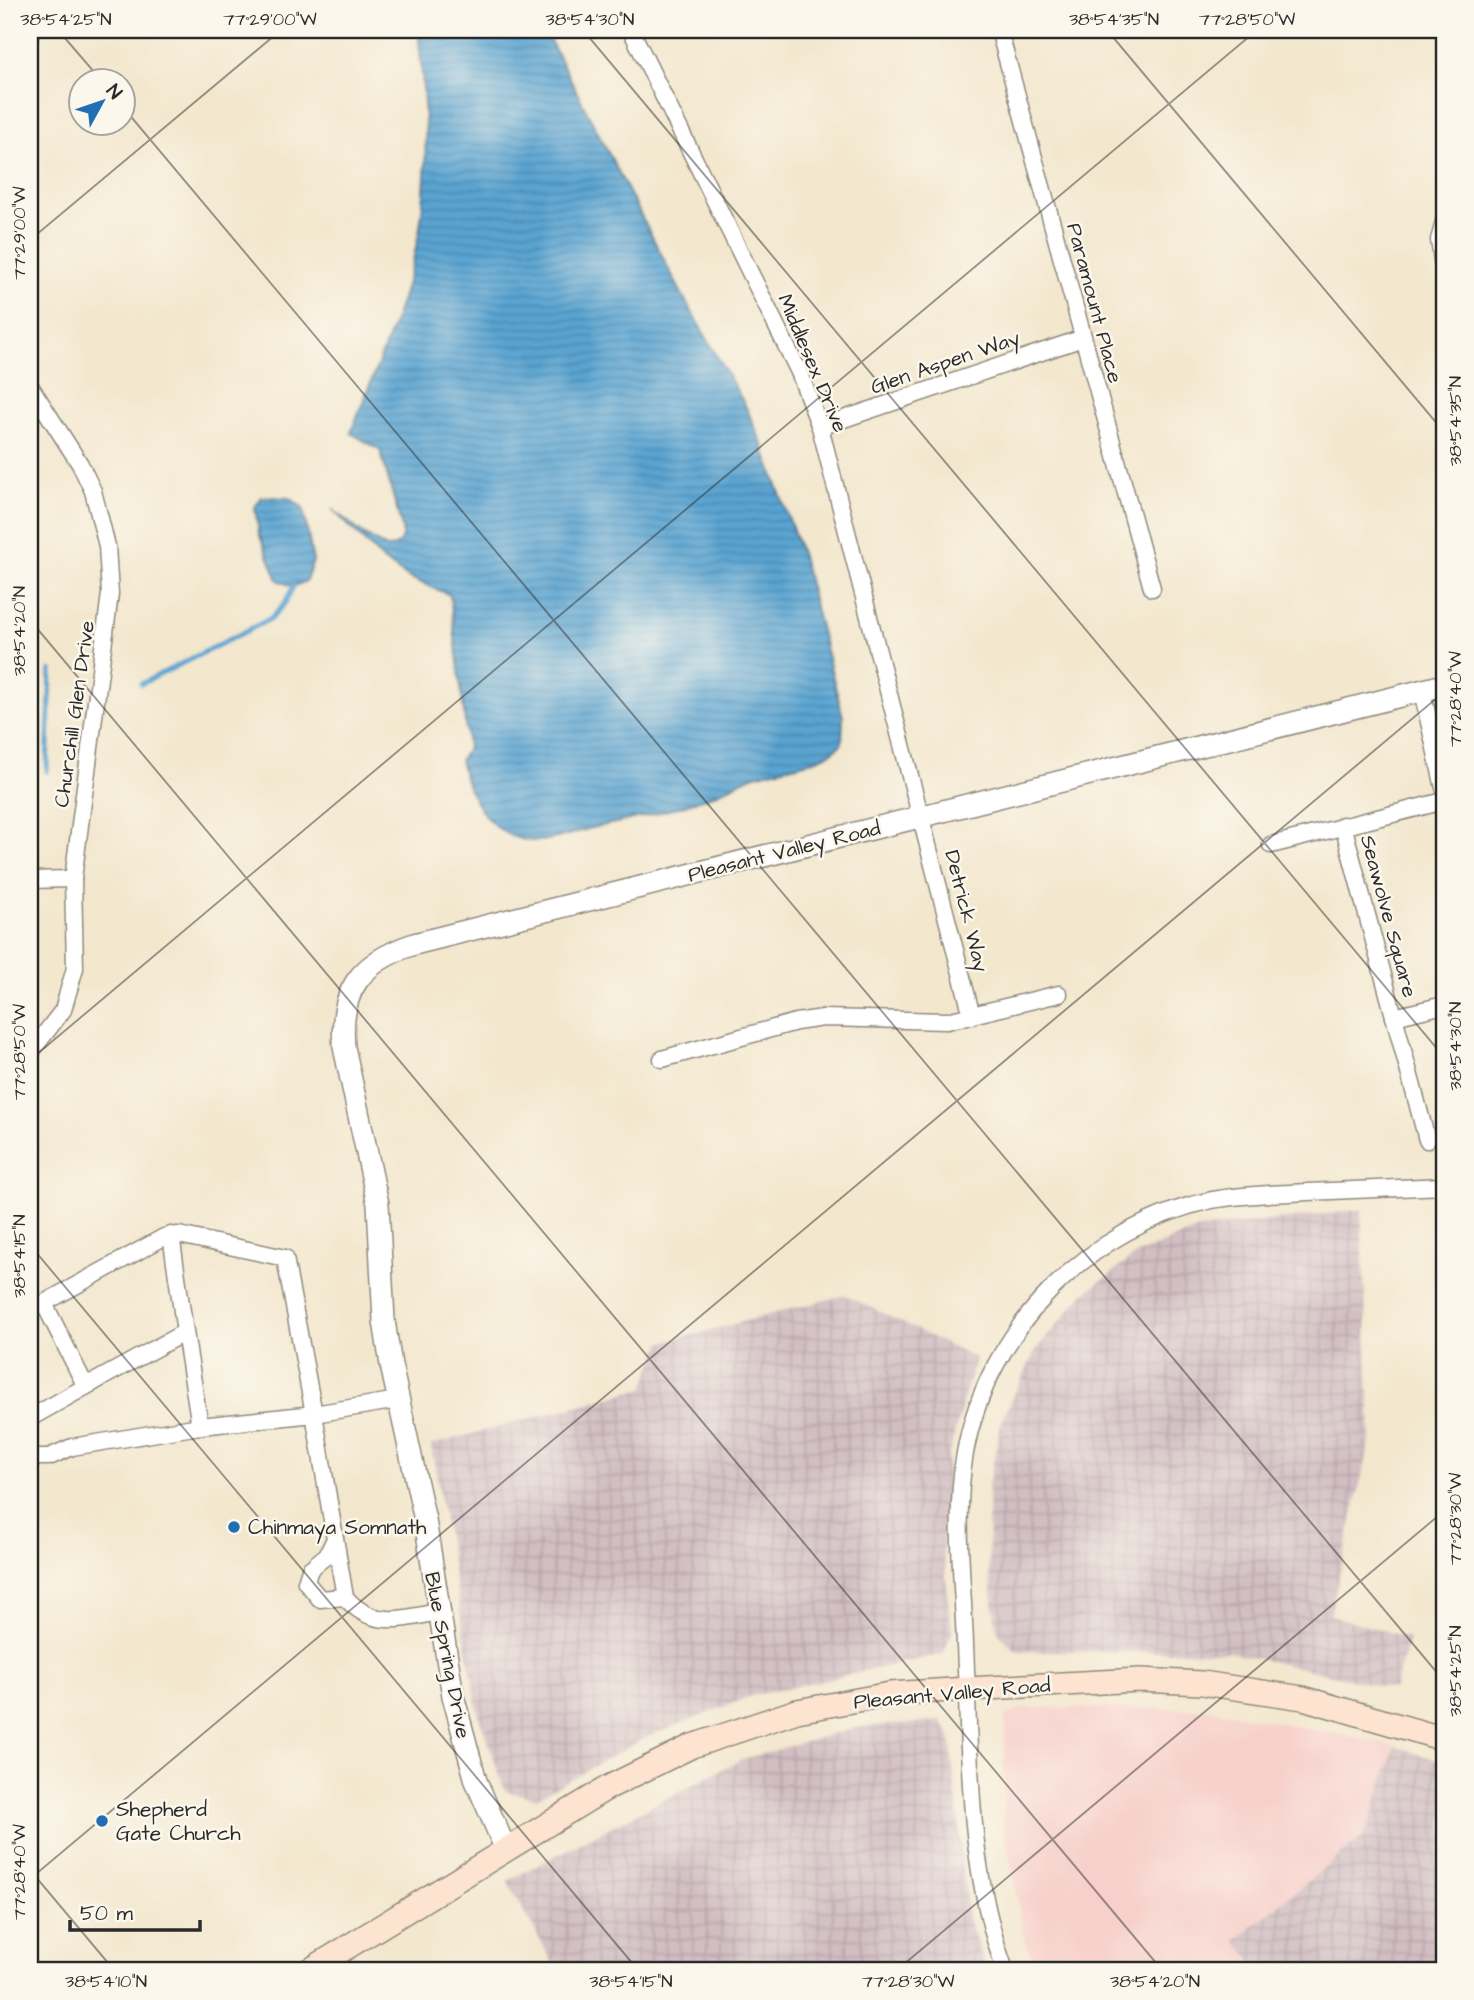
<svg xmlns="http://www.w3.org/2000/svg" width="1474" height="2000" font-family="'Architects Daughter',sans-serif">
	<defs>
		<pattern id="industrial-grid" width="8" height="8" patternUnits="userSpaceOnUse" patternTransform="scale(1.75)"><rect width="8" height="8" fill="#d2bec2"/><path d="M0 4h8M4 0v8" fill="none" stroke="#b4a3a7"/></pattern>
		<pattern id="water-rules" width="6" height="5" patternUnits="userSpaceOnUse" patternTransform="scale(1.75)"><rect width="6" height="5" fill="#5aa4d2"/><path d="M0 2.5h6" fill="none" stroke="#4b86ab"/></pattern>
	</defs>
	<rect width="100%" height="100%" fill="#fbf7ec"/>
	<filter id="ink" filterUnits="userSpaceOnUse"><feTurbulence type="fractalNoise" baseFrequency=".0143" numOctaves="2"/><feDisplacementMap in="SourceGraphic" scale="14" xChannelSelector="R" yChannelSelector="G"/><feConvolveMatrix kernelMatrix="1 2 1 2 8 2 1 2 1" color-interpolation-filters="sRGB"/></filter>
	<filter id="wash" filterUnits="userSpaceOnUse"><feTurbulence type="fractalNoise" baseFrequency=".00686" numOctaves="4" result="noise"/><feDisplacementMap in="SourceGraphic" scale="28" xChannelSelector="R" yChannelSelector="G"/><feGaussianBlur stdDeviation="1.57" result="paint"/><feColorMatrix in="noise" values="0 0 0 0 0 0 0 0 0 0 0 0 0 0 0 0 0 1.4 0 .05"/><feComposite in="paint" operator="in"/></filter>
	<g filter="url(#wash)">
		<rect width="100%" height="100%" fill="#f3e7ce"/>
		<path fill="#f7d0cb" d="M 1022,1708 L 1209,1709 L 1395,1746 L 1365,1835 L 1236,1940 L 1259,1970 L 1038,1970 L 1025,1942 L 1003,1821 L 1005,1717 Z"/>
		<g fill="url(#industrial-grid)">
			<path d="M 1361,1210 L 1371,1438 L 1330,1615 L 1409,1638 L 1394,1689 L 1229,1652 L 1017,1651 L 997,1632 L 989,1571 L 988,1486 L 1002,1419 L 1036,1350 L 1081,1296 L 1137,1254 L 1198,1229 Z"/>
			<path d="M 845,1295 L 975,1358 L 948,1457 L 943,1550 L 952,1633 L 943,1654 L 751,1696 L 645,1738 L 536,1798 L 505,1791 L 478,1712 L 431,1445 L 644,1388 L 661,1343 Z"/>
			<path d="M 941,1721 L 950,1735 L 968,1919 L 987,1970 L 557,1970 L 507,1881 L 740,1760 L 859,1727 Z"/>
			<path d="M 1395,1746 L 1444,1762 L 1444,1970 L 1259,1970 L 1236,1940 L 1365,1835 Z"/>
		</g>
		<g fill="url(#water-rules)" stroke="#42687e" stroke-width="2">
			<path d="M 418,30 L 544,30 L 554,48 L 685,300 L 745,405 L 763,446 L 802,556 L 843,717 L 842,743 C 825,764 779,767 753,776 C 740,780 728,789 715,794 C 676,810 636,819 596,827 C 576,831 554,842 533,841 C 490,838 468,797 460,760 L 468,748 L 450,595 L 408,577 L 383,560 L 332,509 L 362,533 L 387,548 C 399,547 404,539 402,528 L 380,450 L 351,433 C 373,374 401,314 415,252 C 432,181 425,102 418,30 Z"/>
			<path d="M 262,497 L 290,498 L 303,508 L 313,561 L 306,581 L 293,587 L 278,580 L 259,534 L 255,507 Z"/>
		</g>
		<g fill="none" stroke-linecap="round" stroke-linejoin="round">
			<g stroke="#5aa4d2" stroke-width="5">
				<path d="M 141,684 L 270,619 L 285,603 L 293,587"/>
				<path d="M 47,771 L 51,670"/>
			</g>
		</g>
	</g>
	<g filter="url(#ink)">
		<g fill="none" stroke-linecap="round" stroke-linejoin="round">
			<g stroke="#8f897c" stroke-width="19">
				<g id="minor">
					<path d="M 631,30 L 799,372 L 820,427 L 972,1016"/>
					<path d="M 999,30 L 1152,588"/>
					<path d="M 30,36 L 31,30"/>
					<path d="M 1444,222 L 1439,240 L 1444,272"/>
					<path d="M 30,386 L 80,464 L 93,491 L 107,546 L 110,594 L 73,879 L 75,968 L 63,1010 L 30,1053"/>
					<path d="M 820,427 L 1083,338"/>
					<path d="M 1422,691 L 1444,788"/>
					<path d="M 1343,825 L 1427,1140"/>
					<path d="M 1271,845 L 1444,801"/>
					<path d="M 30,880 L 73,879"/>
					<path d="M 1394,1017 L 1444,1005"/>
					<path d="M 662,1059 L 796,1022 L 823,1018 L 947,1021 L 1059,994"/>
					<path d="M 171,1235 L 185,1332 L 94,1382 L 84,1383 L 44,1303 L 164,1237 L 179,1235 L 285,1258 L 314,1414 L 398,1400"/>
					<path d="M 185,1332 L 200,1426 L 314,1414 L 345,1597 C 372,1629 401,1619 438,1612"/>
					<path d="M 30,1418 L 94,1382"/>
					<path d="M 30,1457 L 49,1457 L 72,1447 L 200,1426"/>
					<path d="M 335,1539 L 327,1555 L 310,1569 L 306,1582 L 320,1599 L 345,1597"/>
					<path d="M 1005,1970 C 967,1867 970,1754 965,1645 C 963,1582 954,1515 965,1453 C 987,1329 1090,1226 1212,1200 C 1244,1194 1276,1194 1308,1192 C 1354,1190 1399,1188 1444,1186"/>
				</g>
			</g>
			<g stroke="#8f897c" stroke-width="24">
				<path id="tertiary" d="M 506,1850 L 476,1781 L 453,1696 L 425,1520 L 391,1365 L 384,1321 L 378,1204 L 344,1047 C 339,989 361,962 414,944 L 1444,685"/>
			</g>
			<g stroke="#8f897c" stroke-width="26">
				<path id="secondary" d="M 310,1970 L 607,1788 L 692,1746 L 797,1711 L 890,1694 L 967,1689 L 1140,1680 L 1202,1683 L 1303,1698 L 1444,1739"/>
			</g>
			<use href="#minor" stroke="#fff" stroke-width="16"/>
			<use href="#tertiary" stroke="#fff" stroke-width="21"/>
			<use href="#secondary" stroke="#fde4d1" stroke-width="23"/>
		</g>
	</g>
	<path fill="none" stroke="#2b2b2b" stroke-width="2" stroke-opacity="0.45" d="M 58,30 L 101,80M 583,30 L 1444,1057M 1107,30 L 1444,432M 122,106 L 1444,1681M 30,240 L 281,30M 30,620 L 1162,1970M 30,1060 L 1257,30M 30,1245 L 638,1970M 30,1870 L 114,1970M 30,1879 L 1444,692M 897,1970 L 1444,1511"/>
	<g fill="#1f6fb2" stroke="#fbf7ec" stroke-width="2.5">
		<circle cx="234" cy="1527" r="7"/>
		<circle cx="102" cy="1821" r="7"/>
	</g>
	<g text-anchor="middle" stroke-width="5" stroke-linejoin="round" paint-order="stroke">
		<g font-size="21" fill="#2b2b2b" stroke="#fbf7ec">
			<text transform="translate(1095 303) rotate(75)" y="7">Paramount Place</text>
			<text transform="translate(945 362) rotate(-19)" y="7">Glen Aspen Way</text>
			<text transform="translate(813 363) rotate(67)" y="7">Middlesex Drive</text>
			<text transform="translate(74 714) rotate(-82)" y="7">Churchill Glen Drive</text>
			<text transform="translate(784 851) rotate(-14)" y="7">Pleasant Valley Road</text>
			<text transform="translate(967 911) rotate(76)" y="7">Detrick Way</text>
			<text transform="translate(1389 916) rotate(75)" y="7">Seawolve Square</text>
			<text transform="translate(448 1655) rotate(79)" y="7">Blue Spring Drive</text>
			<text transform="translate(952 1693) rotate(-5)" y="7">Pleasant Valley Road</text>
		</g>
		<g font-size="21" fill="#2b2b2b" stroke="#fbf7ec" text-anchor="start">
			<text x="248" y="1534">Chinmaya Somnath</text>
			<text x="116" y="1816">Shepherd<tspan x="116" dy="24">Gate Church</tspan></text>
		</g>
	</g>
	<rect width="1474" height="2000" fill="none" stroke="#fbf7ec" stroke-width="77"/>
	<g transform="translate(102 102) rotate(50)"><circle r="33" fill="#fbf7ec" stroke="#a8a59f" stroke-width="2"/>
	<path d="M0-5L12 26L0 18L-12 26Z" fill="#1f6fb2"/>
	<text y="-10" font-size="19" font-weight="bold" text-anchor="middle" fill="#2b2b2b">N</text>
	</g>
	<path d="M70 1920v10h130v-10" fill="none" stroke="#2b2b2b" stroke-width="3.5"/>
	<text x="80" y="1920" font-size="21" fill="#2b2b2b" stroke="#fbf7ec" stroke-width="5" paint-order="stroke">50 m</text>
	<rect x="38" y="38" width="1398" height="1924" fill="none" stroke="#2b2b2b" stroke-width="2.5"/>
	<g font-size="18" text-anchor="middle" fill="#2b2b2b">
		<text x="66" y="25">38°54'25"N</text>
		<text x="270" y="25">77°29'00"W</text>
		<text x="590" y="25">38°54'30"N</text>
		<text x="1114" y="25">38°54'35"N</text>
		<text x="1247" y="25">77°28'50"W</text>
		<text transform="translate(19 233) rotate(-90)" y="6">77°29'00"W</text>
		<text transform="translate(1455 421) rotate(-90)" y="6">38°54'35"N</text>
		<text transform="translate(19 631) rotate(-90)" y="6">38°54'20"N</text>
		<text transform="translate(1455 699) rotate(-90)" y="6">77°28'40"W</text>
		<text transform="translate(1455 1046) rotate(-90)" y="6">38°54'30"N</text>
		<text transform="translate(19 1052) rotate(-90)" y="6">77°28'50"W</text>
		<text transform="translate(19 1256) rotate(-90)" y="6">38°54'15"N</text>
		<text transform="translate(1455 1519) rotate(-90)" y="6">77°28'30"W</text>
		<text transform="translate(1455 1671) rotate(-90)" y="6">38°54'25"N</text>
		<text transform="translate(19 1872) rotate(-90)" y="6">77°28'40"W</text>
		<text x="106" y="1987">38°54'10"N</text>
		<text x="631" y="1987">38°54'15"N</text>
		<text x="908" y="1987">77°28'30"W</text>
		<text x="1155" y="1987">38°54'20"N</text>
	</g>
</svg>
